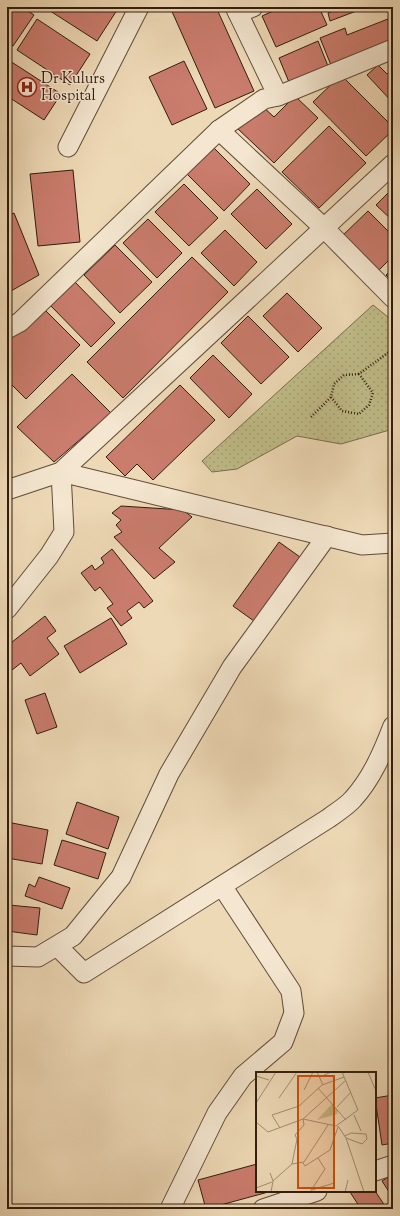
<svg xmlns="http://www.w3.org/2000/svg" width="400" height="1216" font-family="'Sorts Mill Goudy',serif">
	<defs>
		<pattern id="grass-dots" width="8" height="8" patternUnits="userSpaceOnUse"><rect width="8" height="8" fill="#c0bd89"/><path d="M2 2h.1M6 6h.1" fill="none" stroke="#a5a275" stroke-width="1.8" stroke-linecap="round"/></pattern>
	</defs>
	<rect width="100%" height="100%" fill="#eed9b6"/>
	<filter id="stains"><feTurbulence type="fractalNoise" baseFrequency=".005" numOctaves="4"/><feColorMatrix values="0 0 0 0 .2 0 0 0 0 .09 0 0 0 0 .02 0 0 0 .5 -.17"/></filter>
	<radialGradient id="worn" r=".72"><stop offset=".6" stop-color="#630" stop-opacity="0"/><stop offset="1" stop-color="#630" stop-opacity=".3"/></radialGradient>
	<path fill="url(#grass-dots)" stroke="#786d4c" d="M 373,305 L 393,321 L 393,429 L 341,444 L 297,436 L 237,469 L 212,472 L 202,461 Z"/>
	<g fill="#ca7c6d" stroke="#311d0e">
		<path d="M 7,7 L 22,7 L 34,15 L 13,46 L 7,42 Z"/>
		<path d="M 44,7 L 119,7 L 97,41 Z"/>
		<path d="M 170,7 L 216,7 L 254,91 L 215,108 Z"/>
		<path d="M 282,7 L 319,7 L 327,25 L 276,47 L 262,16 Z"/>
		<path d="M 337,7 L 367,7 L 330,21 L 328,13 L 338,9 Z"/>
		<path d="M 393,17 L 393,46 L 333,70 L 320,38 L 345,28 L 347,35 Z"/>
		<path d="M 37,19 L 90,54 L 70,85 L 17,50 Z"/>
		<path d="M 318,41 L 330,71 L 291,87 L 279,58 Z"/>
		<path d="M 10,61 L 61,94 L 44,120 L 7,96 L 7,66 Z"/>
		<path d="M 184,61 L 207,109 L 172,125 L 149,77 Z"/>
		<path d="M 378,65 L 387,74 L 393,68 L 393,103 L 367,75 Z"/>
		<path d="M 341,75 L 393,127 L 393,130 L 366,156 L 313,102 Z"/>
		<path d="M 295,96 L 318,118 L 274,163 L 237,128 L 260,104 L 274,117 Z"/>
		<path d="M 329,126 L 366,163 L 319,208 L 282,172 Z"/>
		<path d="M 212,146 L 250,184 L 224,211 L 185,172 Z"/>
		<path d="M 73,170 L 80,242 L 38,246 L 30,174 Z"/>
		<path d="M 184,184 L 218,218 L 189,246 L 155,212 Z"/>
		<path d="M 393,188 L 393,221 L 376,205 Z"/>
		<path d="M 257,189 L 292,224 L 266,249 L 231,214 Z"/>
		<path d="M 368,211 L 393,236 L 393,256 L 376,273 L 341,237 Z"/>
		<path d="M 14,213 L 39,275 L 11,291 L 7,280 L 7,216 Z"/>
		<path d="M 148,219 L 182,253 L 157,278 L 123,243 Z"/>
		<path d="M 225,230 L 257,262 L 234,286 L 201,253 Z"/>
		<path d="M 115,245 L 152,282 L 120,313 L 84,275 Z"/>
		<path d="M 192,257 L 228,292 L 123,398 L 87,362 Z"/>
		<path d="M 393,269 L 393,282 L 386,275 Z"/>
		<path d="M 74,281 L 115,323 L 91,347 L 50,305 Z"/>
		<path d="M 287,293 L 322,328 L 298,352 L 263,316 Z"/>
		<path d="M 42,307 L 80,345 L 26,399 L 7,380 L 7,342 Z"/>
		<path d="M 248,316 L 289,357 L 261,384 L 221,343 Z"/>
		<path d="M 213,355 L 252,394 L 229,418 L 190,378 Z"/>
		<path d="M 72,374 L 111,413 L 54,462 L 17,427 Z"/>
		<path d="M 180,385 L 215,420 L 153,480 L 137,464 L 125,476 L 106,457 Z"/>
		<path d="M 121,506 L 183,510 L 192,517 L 159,548 L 175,562 L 154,579 L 114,537 L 122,532 L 116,525 L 121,520 L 112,513 Z"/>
		<path d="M 279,542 L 300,557 L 254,621 L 233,606 Z"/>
		<path d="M 112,549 L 153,601 L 144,608 L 139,602 L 127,611 L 132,618 L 121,626 L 107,608 L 113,604 L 100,587 L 95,591 L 81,573 L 92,565 L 95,570 L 104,563 L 101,558 Z"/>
		<path d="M 45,616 L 56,631 L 47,638 L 59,654 L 30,676 L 21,663 L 12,670 L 7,663 L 7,654 L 11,651 L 7,646 Z"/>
		<path d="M 111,618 L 127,644 L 80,673 L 64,646 Z"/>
		<path d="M 45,693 L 57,727 L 37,734 L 25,700 Z"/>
		<path d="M 77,802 L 119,817 L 108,849 L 66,834 Z"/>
		<path d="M 7,822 L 48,830 L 42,864 L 7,858 Z"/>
		<path d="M 62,840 L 106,853 L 98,879 L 54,865 Z"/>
		<path d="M 39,877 L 70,888 L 62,909 L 25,896 L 29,884 L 35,887 Z"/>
		<path d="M 9,905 L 40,908 L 37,935 L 7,931 Z"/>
		<path d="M 393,1095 L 393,1143 L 382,1145 L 375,1098 Z"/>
		<path d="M 257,1164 L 257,1191 L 272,1191 L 206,1209 L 198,1180 Z"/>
		<path d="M 393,1174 L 393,1198 L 382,1181 Z"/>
		<path d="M 352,1191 L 375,1191 L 387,1209 L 361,1209 L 350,1192 Z"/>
	</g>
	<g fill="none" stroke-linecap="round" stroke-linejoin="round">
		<g stroke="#604c38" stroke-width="21">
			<g id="minor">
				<path d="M 235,7 L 278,96"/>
				<path d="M 238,13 L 253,7"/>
				<path d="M 219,130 L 324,228 L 393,298"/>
				<path d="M 68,147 L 139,7"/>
				<path d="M 7,329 L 20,322 L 219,130 L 264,99 L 278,96 L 393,49"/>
				<path d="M 7,490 L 61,472 L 393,164"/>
				<path d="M 7,609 L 49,556 L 64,532 L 61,472 L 362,545 L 393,543"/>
				<path d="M 57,946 L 84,973 L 329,818 C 337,812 347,806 353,799 C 372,778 383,752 393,726"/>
				<path d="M 7,956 L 38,957 L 73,936 L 121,877 L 169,774 L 232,667 L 327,536"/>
				<path d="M 375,1171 L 393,1165"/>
				<path d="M 170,1209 L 217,1113 L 243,1076 L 283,1042 L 294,1013 L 291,991 L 222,886"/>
				<path d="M 263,1209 L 317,1191"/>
			</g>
		</g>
		<g stroke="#311d0e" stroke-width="2.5" stroke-dasharray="1 2" stroke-linecap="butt">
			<path d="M 331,397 L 342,411 L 359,414 L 369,405 L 373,393 L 359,374 L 393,349"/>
			<path d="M 311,417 L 331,397 L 334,384 L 344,375 L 359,374"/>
		</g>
		<use href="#minor" stroke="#f4e6d0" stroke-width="19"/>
	</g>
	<defs>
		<g id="hospital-ring" transform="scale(1)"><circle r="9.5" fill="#f4e6d0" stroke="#8f2418" stroke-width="1.5"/><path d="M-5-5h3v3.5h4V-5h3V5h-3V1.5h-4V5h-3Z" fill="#8f2418"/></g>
	</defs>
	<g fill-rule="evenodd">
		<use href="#hospital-ring" x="27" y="87"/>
	</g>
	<g text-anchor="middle" stroke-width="3" stroke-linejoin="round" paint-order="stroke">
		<g font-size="15" fill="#311d0e" stroke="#f4e6d0" text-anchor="start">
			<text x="41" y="83">Dr Kulurs<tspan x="41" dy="17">Hospital</tspan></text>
		</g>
	</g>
	<g transform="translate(256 1072)">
		<rect width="120" height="120" fill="#eed9b6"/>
		<path d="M 76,32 L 82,38 L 81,42 L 61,48 Z" fill="#c0bd89"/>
		<path fill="none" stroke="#a28e73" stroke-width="1" d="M 61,0 L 67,13M 112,0 L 120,19M 0,4 L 13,8M 64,5 L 75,0M 62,16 L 90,48M 48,18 L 57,0M 23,26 L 41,0M 0,31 L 20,0M 81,35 L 95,20M 98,43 L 105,59M 0,50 L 12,60 L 47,47 L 89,9M 82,54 L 90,66 L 106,72 L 111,67 L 110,62 L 95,61 L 89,64M 24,56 L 16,43 L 43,34 L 66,13 L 88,5M 90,66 L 108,120M 47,91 L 49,94 L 74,78 L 82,55M 36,92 L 48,90 L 72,53M 14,101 L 17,109 L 15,120M 17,109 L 36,92 L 41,67 L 39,63 L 48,53 L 47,47 L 80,54 L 102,38 L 86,0M 0,116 L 16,110M 56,118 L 78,111M 54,120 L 69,97 L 62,86M 89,120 L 92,108"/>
		<path fill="#cd500c" fill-opacity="0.15" stroke="#cd500c" stroke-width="2" d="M 42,4 L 78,4 L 78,116 L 42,116 Z"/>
		<rect width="120" height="120" fill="none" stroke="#311d0e" stroke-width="2"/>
	</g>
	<rect width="400" height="1216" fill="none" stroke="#eed9b6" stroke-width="24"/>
	<rect x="8" y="8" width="384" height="1200" fill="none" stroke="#311d0e" stroke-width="2"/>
	<rect x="12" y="12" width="376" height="1192" fill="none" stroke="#311d0e"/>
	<rect width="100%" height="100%" filter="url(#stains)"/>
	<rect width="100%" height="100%" fill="url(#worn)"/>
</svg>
